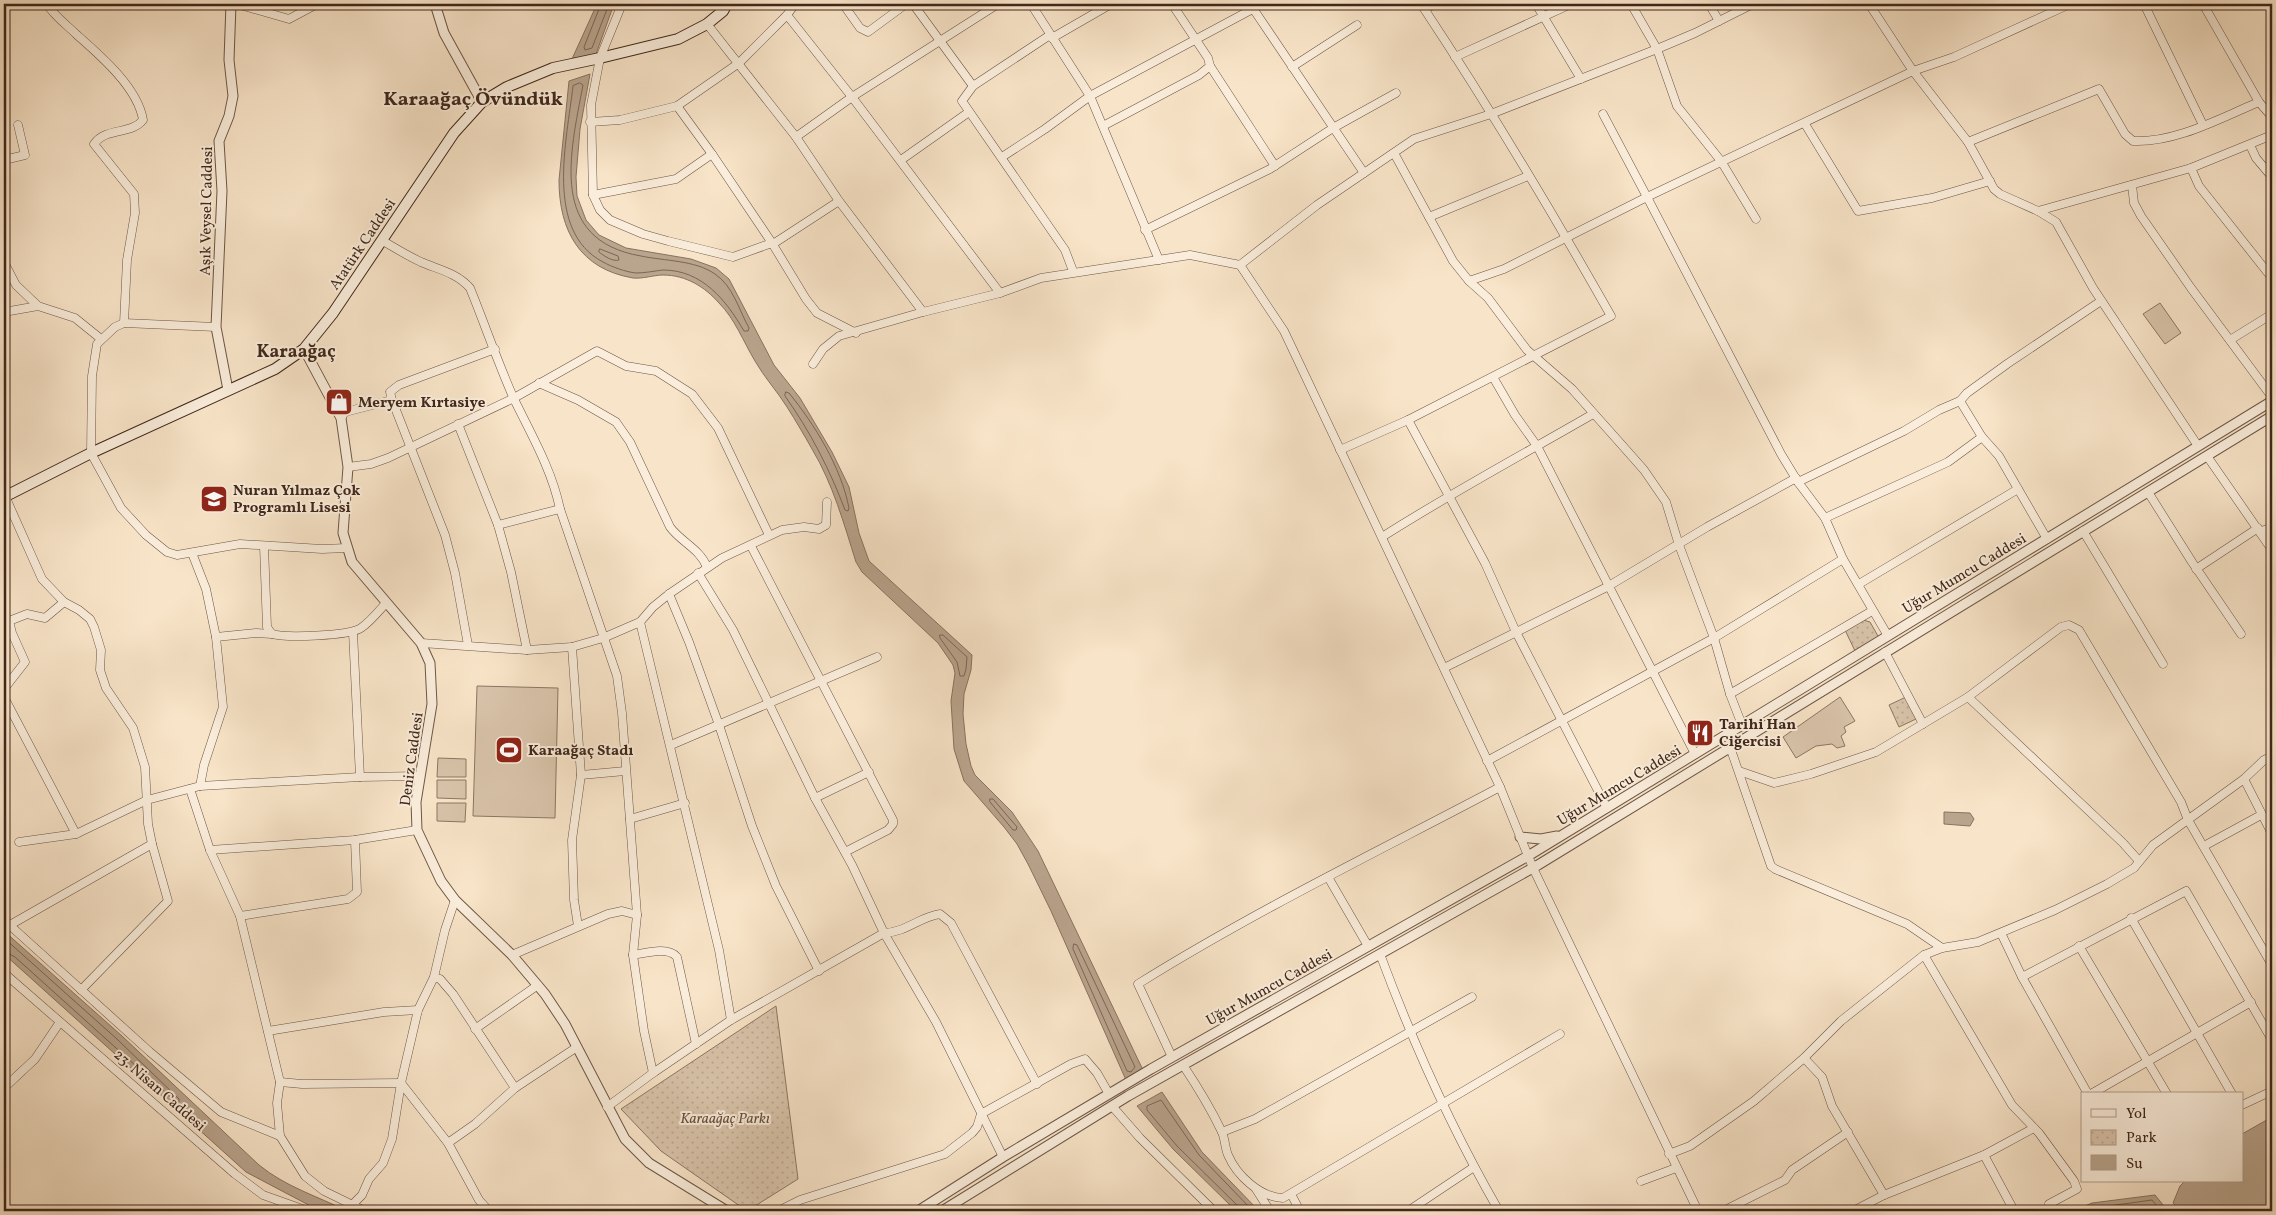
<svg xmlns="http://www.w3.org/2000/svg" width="2276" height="1215" font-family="Vollkorn,serif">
	<defs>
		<pattern id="park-dots" width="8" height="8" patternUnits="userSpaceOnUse" patternTransform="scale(1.25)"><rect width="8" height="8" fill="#d9c4ab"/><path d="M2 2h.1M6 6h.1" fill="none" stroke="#bba893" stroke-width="1.8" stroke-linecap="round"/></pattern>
	</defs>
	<rect width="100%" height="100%" fill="#f8e4c8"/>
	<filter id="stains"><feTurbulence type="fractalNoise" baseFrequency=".004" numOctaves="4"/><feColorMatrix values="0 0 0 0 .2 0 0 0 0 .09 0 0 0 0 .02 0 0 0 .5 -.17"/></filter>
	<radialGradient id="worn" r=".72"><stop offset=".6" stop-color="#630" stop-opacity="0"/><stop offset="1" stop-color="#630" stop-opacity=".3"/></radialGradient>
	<g fill="url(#park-dots)" stroke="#8c7663">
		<path d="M 1863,620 L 1870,622 L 1878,636 L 1877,641 L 1856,653 L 1845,630 Z"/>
		<path d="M 1906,697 L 1916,719 L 1899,727 L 1889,705 Z"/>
		<path d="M 776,1006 L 798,1179 L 747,1211 L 661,1151 L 621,1109 Z"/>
	</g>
	<g fill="#d9c4ab" stroke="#8c7663">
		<path d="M 2160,303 L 2181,333 L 2165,344 L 2143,314 Z"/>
		<path d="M 477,686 L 558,688 L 555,818 L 473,816 Z"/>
		<path d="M 1840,697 L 1855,721 L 1844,727 L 1846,732 L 1841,736 L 1845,746 L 1837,748 L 1832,744 L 1816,746 L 1796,758 L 1783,737 Z"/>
		<path d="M 438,758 L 466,759 L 466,777 L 437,777 Z"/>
		<path d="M 437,780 L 466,780 L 466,799 L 437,798 Z"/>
		<path d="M 437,803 L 466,803 L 465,822 L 437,821 Z"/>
	</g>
	<g fill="#b9a48d" stroke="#89725f">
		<path d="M 597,4 L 614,4 L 596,54 L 572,59 Z"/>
		<path d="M 590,74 L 580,129 L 576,177 L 577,196 L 586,220 L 599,235 L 626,248 L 691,259 L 716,268 L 729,279 L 774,365 L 800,398 L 832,452 L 849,487 L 859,533 L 869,561 L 972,655 L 971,670 L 964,694 L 963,714 L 966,744 L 971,766 L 975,775 L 1012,812 L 1038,851 L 1143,1070 L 1126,1080 L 1051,911 L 1028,864 L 1017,844 L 1004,827 L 964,781 L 954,749 L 951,701 L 955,673 L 953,665 L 938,643 L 862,572 L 856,562 C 844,524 833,484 812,449 C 804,435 796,421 787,407 C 777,391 764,377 755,361 C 743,341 735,319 719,303 C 705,287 686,275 663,275 C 654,275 643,279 633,278 C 580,269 559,231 559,180 L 569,81 Z"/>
		<path d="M 1944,812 L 1970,813 L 1974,819 L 1970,826 L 1944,824 Z"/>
		<path d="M 4,931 L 122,1036 L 259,1165 C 286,1187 317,1196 347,1211 L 320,1211 L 246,1172 L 4,954 Z"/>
		<path d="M 1162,1092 L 1202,1152 L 1259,1211 L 1236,1211 L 1173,1149 L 1137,1106 Z"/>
		<path d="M 2272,1117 L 2272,1211 L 2181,1211 L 2173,1203 L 2180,1186 L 2185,1181 L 2242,1181 L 2242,1134 Z"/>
		<path d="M 2155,1195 L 2168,1211 L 2073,1211 L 2092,1203 Z"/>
	</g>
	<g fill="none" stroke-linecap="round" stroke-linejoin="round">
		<g stroke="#7c6654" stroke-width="1">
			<path d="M 601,4 L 584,47 L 585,50 L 592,48 L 609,4"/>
			<path d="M 580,83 L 583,85 C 570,154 548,240 641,256 C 664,261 695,260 715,274 C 733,286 739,310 749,328 L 748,331 L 744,331 C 726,300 702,270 663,270 C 654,271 645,273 636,273 C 626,272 612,267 603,262 C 544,231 567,140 573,86 Z"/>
			<path d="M 600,249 L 618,256 L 619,260 C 613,262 604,256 599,252 Z"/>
			<path d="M 786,392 L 789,393 C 815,425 841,467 849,508 L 848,511 L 845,510 C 830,470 810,431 785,396 Z"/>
			<path d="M 940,635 L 943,635 L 967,657 L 966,669 L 964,676 L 960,676 L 957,662 L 940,638 Z"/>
			<path d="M 990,799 L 993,799 L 1017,827 L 1016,830 L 1013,830 L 990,802 Z"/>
			<path d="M 4,938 L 118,1040 L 179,1099 L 179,1102 L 176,1102 L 15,957 L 4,951"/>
			<path d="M 1074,944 L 1077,945 L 1135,1067 L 1131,1072 L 1127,1071 L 1073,949 Z"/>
			<path d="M 1239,1211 L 1238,1206 L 1177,1146 L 1147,1110 L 1147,1106 L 1161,1100 L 1199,1155 L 1253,1211"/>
			<path d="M 2085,1211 L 2094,1208 L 2152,1200 L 2161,1211"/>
		</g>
		<g stroke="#6e5646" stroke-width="9">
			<g id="minor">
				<path d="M 47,4 C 54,16 67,25 77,35 C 101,56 138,88 143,120 C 131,135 106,127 94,144 L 134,194 L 135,213 L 127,260 L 124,323"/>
				<path d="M 237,4 L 289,19 L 317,4"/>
				<path d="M 843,4 L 860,28 L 868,32 L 906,4"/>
				<path d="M 913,4 L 973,86"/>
				<path d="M 1031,4 L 1090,96 L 1159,260"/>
				<path d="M 1250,4 L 1364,173"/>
				<path d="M 1536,4 L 1581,79"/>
				<path d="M 1631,4 L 1657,49 L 1677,106 L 1721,161 L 1756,219"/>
				<path d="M 1709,4 L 1719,21"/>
				<path d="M 1869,4 L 1913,71 L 1968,142 L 1994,189 L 2000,194 L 2038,211 L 2191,168 L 2272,135"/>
				<path d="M 2149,4 L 2145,6 L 2203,125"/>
				<path d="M 2203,4 L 2259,102 L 2272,117"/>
				<path d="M 1425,9 L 1435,4"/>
				<path d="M 787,15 L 852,97 L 1000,293"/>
				<path d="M 707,24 L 796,137 L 839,201 L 923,312"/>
				<path d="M 1050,35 L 973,86 L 962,101 L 1065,250 L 1073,271"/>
				<path d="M 1052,38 L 1111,4"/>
				<path d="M 1455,57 L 1571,4"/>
				<path d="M 1210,66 L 1275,166"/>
				<path d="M 1292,67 L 1357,25"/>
				<path d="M 677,106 L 712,154 L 772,243 L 806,299 L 817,313 L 856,333"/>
				<path d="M 1603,114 L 1647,197 L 1913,71 L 1954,57 L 2070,4"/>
				<path d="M 590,122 L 620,120 L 677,106 L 739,63 L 787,15 L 795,4"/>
				<path d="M 1805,124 L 1858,211 L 1932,198 L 1990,181"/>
				<path d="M 1103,126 L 1199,75 L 1210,66 L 1208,58 L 1172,4"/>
				<path d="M 796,137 L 852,97 L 998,4"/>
				<path d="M 1968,142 L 2099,89 L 2125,134 L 2133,141 C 2176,143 2220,118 2259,102"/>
				<path d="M 2250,145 L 2256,158 L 2272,177"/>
				<path d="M 1394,153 L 1453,261 L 1469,281 L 1488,298 L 1527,350 L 1572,389 L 1629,453 L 1644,470 L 1666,502 L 1679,545 L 1714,638 L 1730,694 L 1742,725"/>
				<path d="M 712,154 L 676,179 L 593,195 L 600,210 L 610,220 L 643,234 L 668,241 L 733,257 L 772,243"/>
				<path d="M 1002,157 L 1045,129 L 1090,96 L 1262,4"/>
				<path d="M 4,160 L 25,155 L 18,125"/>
				<path d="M 901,160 L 969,112"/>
				<path d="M 2191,168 L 2199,186 L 2272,278"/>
				<path d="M 2132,185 L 2134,203 L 2141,216 L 2191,288 L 2272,397"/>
				<path d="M 593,195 L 591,105 L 600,58 L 622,4"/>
				<path d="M 2038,211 L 2056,222 L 2093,288 L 2198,446"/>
				<path d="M 1429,217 L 1528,176"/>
				<path d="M 1145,230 L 1270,169 L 1333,128 L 1396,93"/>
				<path d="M 383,241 C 395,248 408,256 421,262 C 440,270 457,273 470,288 C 485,325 498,363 514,399 C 531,434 552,470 560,509 L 617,676 L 622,713 L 637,915 L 633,955 L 644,1031 L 653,1073"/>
				<path d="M 773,244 L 839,201"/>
				<path d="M 4,262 L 16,285 L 38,306"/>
				<path d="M 1240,265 L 1317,205 L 1414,139 L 1491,114 L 1657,49 L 1695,33 L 1753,4"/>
				<path d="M 1469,281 L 1504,269 L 1647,197 L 1781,454 L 1798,482 L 1825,518 L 1843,559 L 1888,636"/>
				<path d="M 4,312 L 38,306 L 75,318 L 101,339"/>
				<path d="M 216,327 L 124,323 L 115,327 L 97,344 L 92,376 L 91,453 L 121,508 L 146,535 L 167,552 L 177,555 L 240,544 L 322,549 L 347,548"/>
				<path d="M 2230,340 L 2272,314"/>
				<path d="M 813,364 L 823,349 L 839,336 L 923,312 L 1000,293 L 1041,278 L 1190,255 L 1240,265 L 1284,331 L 1500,787 L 1533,868 L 1698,1211"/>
				<path d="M 1493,377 L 1515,415 L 1537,446 L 1695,754"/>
				<path d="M 539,383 L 578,400 L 616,422 L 630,442 L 670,527 C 681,542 700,549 707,567"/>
				<path d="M 392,400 L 445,535 L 455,573 L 468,645"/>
				<path d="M 341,418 L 345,412 L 392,400 L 390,392 L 399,385 L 495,349"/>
				<path d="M 1408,420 L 1485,563 L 1516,632 L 1607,808"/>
				<path d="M 458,424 L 498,525 L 511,572 L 527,650"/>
				<path d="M 1982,437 L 1960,401 L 1967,393 L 2007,364 L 2101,301"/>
				<path d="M 1340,450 L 1408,420 L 1611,316 C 1551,210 1488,105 1421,4"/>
				<path d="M 2207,456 L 2272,550"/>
				<path d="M 348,467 L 371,464 L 388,458 L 514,398 L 597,351 L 626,366 L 656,371 L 692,394 L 718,428 L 769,535"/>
				<path d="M 1798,482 L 1904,431 L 1939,410 L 1960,401"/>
				<path d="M 2148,492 L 2192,562 L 2241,634"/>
				<path d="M 5,496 L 42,579 L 64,602 L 79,610 L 90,619 L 94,627 L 101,650 L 100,670 L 106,688 L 133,728 L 145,767 L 148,824 L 152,844 L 10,925"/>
				<path d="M 1825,518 L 1948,462 L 1982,437 L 1999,456 L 2047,539"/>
				<path d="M 498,525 L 560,509"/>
				<path d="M 2083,531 L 2163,664"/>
				<path d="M 2260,532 L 2272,527"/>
				<path d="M 1382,537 C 1451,493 1522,455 1593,414"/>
				<path d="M 264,546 L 267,627 L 272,634 C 286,638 349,636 361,628 C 370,622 378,612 386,603"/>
				<path d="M 751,546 L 893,820 L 893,824 L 888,830 L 845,852"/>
				<path d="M 192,553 L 206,589 L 216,637 L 223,707 L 204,765 L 200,786"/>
				<path d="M 2196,569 L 2258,528"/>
				<path d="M 698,573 L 733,630 L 815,798 L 852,865 L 884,933 L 936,1022 L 1003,1157"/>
				<path d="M 1859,584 L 2018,489"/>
				<path d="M 669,594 L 689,642 L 719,725 L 752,826 L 776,886 L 819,971"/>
				<path d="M 640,622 L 719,950 L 731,1020"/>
				<path d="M 353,632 L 360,777"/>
				<path d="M 216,637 L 256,633 L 272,634"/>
				<path d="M 421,643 L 527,650 L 572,647 L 603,638 L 640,622 L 653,607 L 669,594 L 722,558 L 782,530 L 804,527 L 819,529 L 826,525 L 827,502"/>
				<path d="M 572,647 L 581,775 L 572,840 L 574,900 L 578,926"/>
				<path d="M 1885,652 L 1923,724"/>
				<path d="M 1444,668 L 1607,587 L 1707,527 L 1796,478"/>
				<path d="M 4,689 L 25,662 L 12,633 L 9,621 L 27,614 L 45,618 L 64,602"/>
				<path d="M 1730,694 L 1872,611"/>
				<path d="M 4,697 L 76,834 L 147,800 L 200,786 L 360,777 L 420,776"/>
				<path d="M 1968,697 L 2061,627 L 2069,625 L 2079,630 L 2181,802 L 2188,820 L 2272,965"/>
				<path d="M 671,745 L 877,657"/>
				<path d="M 1730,747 L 1771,866 L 1775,869 L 1907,924 L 1942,948"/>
				<path d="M 1487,761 L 1714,638 L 1843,559"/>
				<path d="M 1739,771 L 1774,783 L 1811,774 L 1876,752 L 1968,697 L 2123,843 L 2139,861"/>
				<path d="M 581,775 L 625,771"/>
				<path d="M 2244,779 L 2272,834"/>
				<path d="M 190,789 L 210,850 L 240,916 L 280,1082 L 277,1103 L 280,1136 L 305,1176 L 324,1191 L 365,1211"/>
				<path d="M 815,798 L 869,772"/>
				<path d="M 630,819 L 685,803"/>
				<path d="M 19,842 L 76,834"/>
				<path d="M 2204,846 L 2261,815"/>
				<path d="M 210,850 L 355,840 L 417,830"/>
				<path d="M 1328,877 L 1368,946"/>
				<path d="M 240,916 L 348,899 L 357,892 L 355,840"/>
				<path d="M 2131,918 L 2232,1094"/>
				<path d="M 4,920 L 150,1052 L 221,1112 L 280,1136"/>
				<path d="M 2001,933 L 2022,977 L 2088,1094"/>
				<path d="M 2079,946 L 2167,1094"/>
				<path d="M 1380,954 C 1413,1043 1451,1128 1499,1211"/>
				<path d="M 512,955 L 608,914 L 622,911 L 637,915"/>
				<path d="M 633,955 C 646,953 668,946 677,957 L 696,1044"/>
				<path d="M 1924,955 L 2012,1105 L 2039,1133 L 2074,1181 L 2077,1189 L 2049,1204"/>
				<path d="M 4,973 L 235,1174 L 263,1195 L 308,1211"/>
				<path d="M 434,977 L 440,979 L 453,994 L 515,1088"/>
				<path d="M 2022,977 L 2186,891 L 2272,1040"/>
				<path d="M 81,990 L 168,901 L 152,844"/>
				<path d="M 475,1029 L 538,985"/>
				<path d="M 268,1031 L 384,1012 L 418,1010"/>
				<path d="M 1172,1057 L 1138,984 C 1255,911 1379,851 1500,787"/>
				<path d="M 1804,1058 L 1822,1077 L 1832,1106 L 1884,1195"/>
				<path d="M 1183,1065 C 1197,1086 1211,1109 1222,1132 C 1225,1139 1225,1148 1228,1155 C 1237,1176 1260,1197 1283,1198 L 1560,1034"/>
				<path d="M 280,1082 L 302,1084 L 401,1083 L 448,1143 L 479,1200 L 489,1211"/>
				<path d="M 4,1088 L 35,1059 L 60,1022"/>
				<path d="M 2091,1094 L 2251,1002"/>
				<path d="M 2242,1105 L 2272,1091"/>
				<path d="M 1112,1106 L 1140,1138 L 1214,1211"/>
				<path d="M 607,1107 L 653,1073 L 731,1020 L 884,933 C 907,932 919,917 940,914 L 951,923 L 1037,1084"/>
				<path d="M 1222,1132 L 1255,1119 L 1472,997"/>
				<path d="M 448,1143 L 475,1124 L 515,1088 L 577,1047"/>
				<path d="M 1669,1154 L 1690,1146 L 1754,1101 L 1804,1058 L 1841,1021 L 1924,955 L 1942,948 L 1978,942 L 2055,910 L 2107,884 L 2134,868 L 2153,845 L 2244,779 L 2264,760 L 2272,756"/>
				<path d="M 1984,1155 L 2012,1207 L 2010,1211"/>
				<path d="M 1641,1181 L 1676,1168"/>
				<path d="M 1256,1189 L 1270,1211"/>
				<path d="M 1291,1194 L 1300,1211"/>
				<path d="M 353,1204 L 362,1195 L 369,1179 L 383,1163 L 392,1139 L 401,1083 L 418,1010 L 434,977 L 445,930 L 455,900"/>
				<path d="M 778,1211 L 800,1200 L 945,1154 L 972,1133 L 977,1127 L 981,1114 L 1071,1064 L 1085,1059 L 1097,1073 L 1109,1094"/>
				<path d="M 1408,1211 L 1474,1167"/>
				<path d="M 1723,1211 L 1785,1180 L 1792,1170 L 1848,1132"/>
				<path d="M 1853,1211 L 1884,1195 L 1984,1155 L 2034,1128"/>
			</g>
		</g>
		<g stroke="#6e5646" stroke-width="11">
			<g id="tertiary">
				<path d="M 435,4 L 444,33 L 482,102"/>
				<path d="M 304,349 L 341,418 L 348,467 L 343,533 L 352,562 L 421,643 L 430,663 L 432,704 L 416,802 L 417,830 L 441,881 L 455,900 L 512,955 L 545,994 L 565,1024 L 625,1139 L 649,1163 L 727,1211"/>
				<path d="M 228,390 L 216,327 L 222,191 L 219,141 L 229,116 L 233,96 L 229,60 L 231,4"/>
				<path d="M 1520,837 L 1541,839 L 1557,836"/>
				<path d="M 918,1211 L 1003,1157 L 1151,1069 L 1528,856 L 2272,401"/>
				<path d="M 942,1211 L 1128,1096 L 1538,865 L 2272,416"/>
			</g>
		</g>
		<g stroke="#40271b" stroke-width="12">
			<path id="secondary" d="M 4,497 L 91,453 L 275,369 L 304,349 L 333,313 L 454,133 L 482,102 L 507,87 L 553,68 L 600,58 L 678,39 L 707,24 L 723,11 L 727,4"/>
		</g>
		<use href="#minor" stroke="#faeddb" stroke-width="8"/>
		<use href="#tertiary" stroke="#faeddb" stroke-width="9"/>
		<use href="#secondary" stroke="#faeddb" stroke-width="10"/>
	</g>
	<defs>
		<g id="shop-square" transform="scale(1.4375)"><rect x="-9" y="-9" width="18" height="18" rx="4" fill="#8f2418" stroke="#faeddb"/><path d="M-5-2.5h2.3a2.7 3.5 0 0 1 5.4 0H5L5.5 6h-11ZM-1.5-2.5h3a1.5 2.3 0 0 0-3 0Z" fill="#fff"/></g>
		<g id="school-square" transform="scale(1.4375)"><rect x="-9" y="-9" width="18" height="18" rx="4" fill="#8f2418" stroke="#faeddb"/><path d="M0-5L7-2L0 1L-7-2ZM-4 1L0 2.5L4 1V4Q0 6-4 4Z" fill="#fff"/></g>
		<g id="restaurant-square" transform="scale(1.4375)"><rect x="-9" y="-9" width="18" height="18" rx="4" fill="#8f2418" stroke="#faeddb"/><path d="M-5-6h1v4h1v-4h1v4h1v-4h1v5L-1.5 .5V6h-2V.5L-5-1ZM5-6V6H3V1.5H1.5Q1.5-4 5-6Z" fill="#fff"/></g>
		<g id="stadium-square" transform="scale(1.4375)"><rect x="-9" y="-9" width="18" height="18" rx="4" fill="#8f2418" stroke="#faeddb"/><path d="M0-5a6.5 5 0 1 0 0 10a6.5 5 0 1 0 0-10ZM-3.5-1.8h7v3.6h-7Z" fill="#fff"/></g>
	</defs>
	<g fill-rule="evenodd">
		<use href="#shop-square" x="339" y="402"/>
		<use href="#school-square" x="214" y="499"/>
		<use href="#restaurant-square" x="1700" y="733"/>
		<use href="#stadium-square" x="509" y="750"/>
	</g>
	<g text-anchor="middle" stroke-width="4" stroke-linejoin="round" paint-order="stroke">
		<g font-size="15" fill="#40271b" stroke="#faeddb">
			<text transform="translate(206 211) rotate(-89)" y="5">Aşık Veysel Caddesi</text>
			<text transform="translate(362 244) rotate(-56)" y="5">Atatürk Caddesi</text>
			<text transform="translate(1964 573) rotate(-31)" y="5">Uğur Mumcu Caddesi</text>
			<text transform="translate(411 759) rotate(-82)" y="5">Deniz Caddesi</text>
			<text transform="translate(1619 785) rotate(-31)" y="5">Uğur Mumcu Caddesi</text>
			<text transform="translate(1269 987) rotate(-29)" y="5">Uğur Mumcu Caddesi</text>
			<text transform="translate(160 1090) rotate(41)" y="5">23. Nisan Caddesi</text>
		</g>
		<g font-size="15" font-weight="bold" fill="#40271b" stroke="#faeddb" text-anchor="start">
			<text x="358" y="407">Meryem Kırtasiye</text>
			<text x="233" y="495">Nuran Yılmaz Çok<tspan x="233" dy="17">Programlı Lisesi</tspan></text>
			<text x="1719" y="729">Tarihi Han<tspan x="1719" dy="17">Ciğercisi</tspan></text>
			<text x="528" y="755">Karaağaç Stadı</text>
		</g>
		<g font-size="15" font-style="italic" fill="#664e3f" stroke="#faeddb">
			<text x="725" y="1123">Karaağaç Parkı</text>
		</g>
		<g font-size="18" font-weight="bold" fill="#40271b" stroke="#faeddb">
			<text x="296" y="357">Karaağaç</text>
		</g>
		<g font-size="20" font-weight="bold" fill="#40271b" stroke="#faeddb">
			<text x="473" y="105">Karaağaç Övündük</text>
		</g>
	</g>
	<rect width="2276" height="1215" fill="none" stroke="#f8e4c8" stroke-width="20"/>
	<rect x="5" y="5" width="2266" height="1205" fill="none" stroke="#40271b" stroke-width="2.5"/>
	<rect x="10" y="10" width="2256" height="1195" fill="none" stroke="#40271b"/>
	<rect x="2081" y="1092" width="162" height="90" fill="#faeddb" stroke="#b09e8e"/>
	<rect x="2091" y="1109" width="25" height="8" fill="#faeddb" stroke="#b09e8e"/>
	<text x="2126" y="1118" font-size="15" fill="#40271b">Yol</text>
	<rect x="2091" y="1130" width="25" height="15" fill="url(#park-dots)" stroke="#b09e8e"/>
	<text x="2126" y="1142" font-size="15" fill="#40271b">Park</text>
	<rect x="2091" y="1155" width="25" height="15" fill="#b9a48d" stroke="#b09e8e"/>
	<text x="2126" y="1168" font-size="15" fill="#40271b">Su</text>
	<rect width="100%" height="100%" filter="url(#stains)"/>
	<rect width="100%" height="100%" fill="url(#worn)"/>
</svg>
